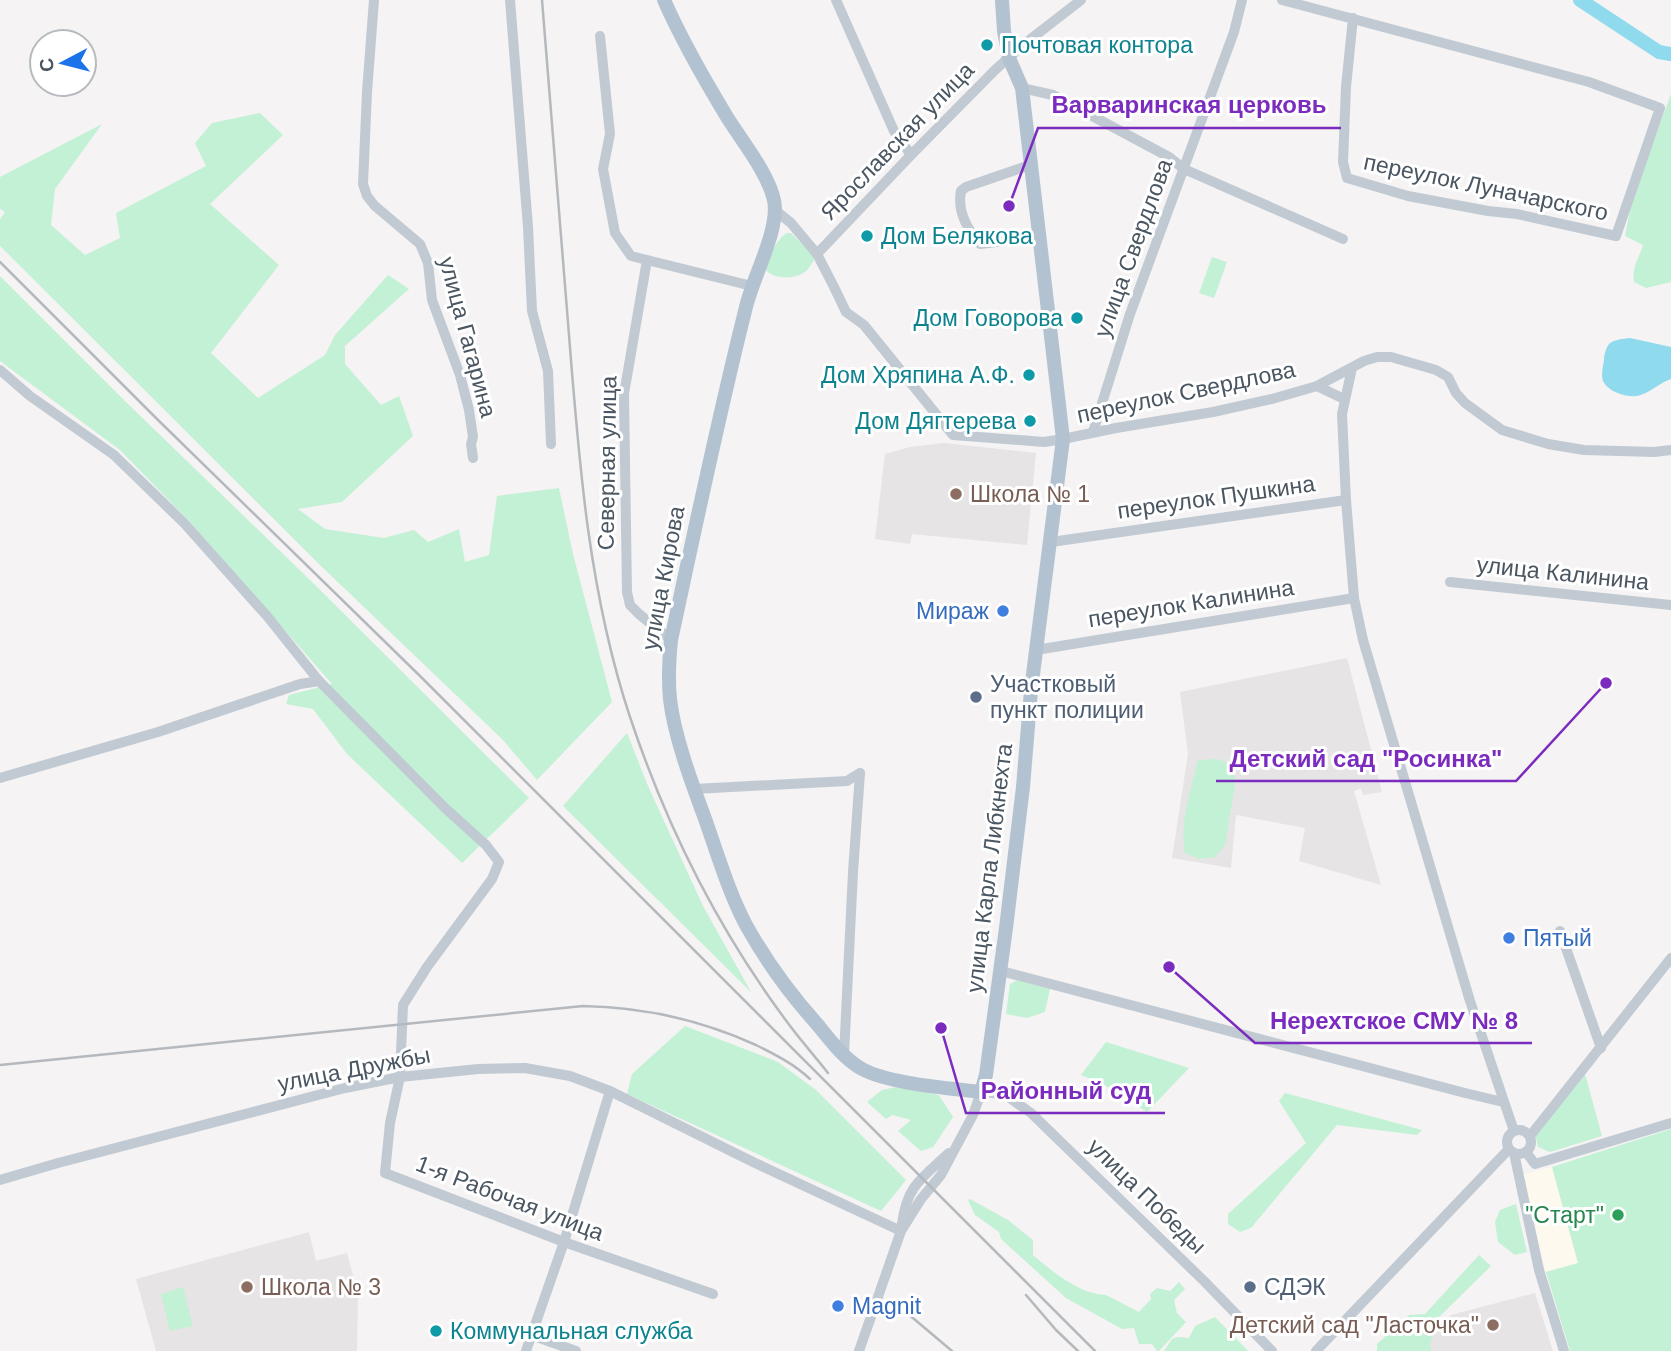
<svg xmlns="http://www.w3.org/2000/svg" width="1671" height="1351" font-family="Arial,sans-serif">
	<rect width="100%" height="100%" fill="#f5f3f3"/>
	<path fill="#fdf9ef" d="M 1552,1167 L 1578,1264 L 1546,1272 L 1520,1175 Z"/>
	<g fill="#e6e4e5">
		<path d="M 944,443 L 1036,453 L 1027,545 L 912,534 L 910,544 L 875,539 L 885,454 L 910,447 Z"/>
		<path d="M 1347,658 L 1382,792 L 1363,795 L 1361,788 L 1354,791 L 1381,885 L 1299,861 L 1305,828 L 1236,815 L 1231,868 L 1172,858 L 1188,754 L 1180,692 Z"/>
		<path d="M 309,1232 L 316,1261 L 347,1253 L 358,1294 L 357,1351 L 156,1351 L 136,1279 Z"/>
		<path d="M 1535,1293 L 1553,1351 L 1424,1351 L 1424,1337 L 1433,1334 L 1451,1315 Z"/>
	</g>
	<g fill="#c3f1d5">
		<path d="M 1671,94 L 1671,282 L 1646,288 L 1634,282 C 1632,266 1638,261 1643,245 L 1625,236 L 1631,205 L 1638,184 Z"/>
		<path d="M 260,113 L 283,135 L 210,204 L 279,265 L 211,353 L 258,398 L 325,355 L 335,335 L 388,275 L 409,289 L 345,346 L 345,364 L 381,405 L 399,396 L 413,436 L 342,502 L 298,509 L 325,529 L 384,538 L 414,530 L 428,542 L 459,529 L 465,562 L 489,555 L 497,496 L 559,488 L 573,554 L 612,702 L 537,780 L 503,740 L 320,565 L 0,246 L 0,219 L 5,212 L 0,209 L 0,177 L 102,124 L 55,189 L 51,225 L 85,255 L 120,238 L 116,213 L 206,166 L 195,143 L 212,123 Z"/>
		<path d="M 787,233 L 791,233 L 812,254 L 814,260 C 812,263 810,267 807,270 C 798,280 773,280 765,269 C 770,257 775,240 787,233 Z"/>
		<path d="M 1212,257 L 1227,262 L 1214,298 L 1199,293 Z"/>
		<path d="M 0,276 L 129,405 L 308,578 L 529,798 L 462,863 L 347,754 L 313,709 L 286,704 L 289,695 L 332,684 L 189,521 L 120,450 L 0,361 Z"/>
		<path d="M 627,733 L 648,786 L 703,906 L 751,992 L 563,806 Z"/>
		<path d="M 1217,759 L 1235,766 L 1235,785 L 1225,845 L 1215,857 L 1199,859 L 1185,853 C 1179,825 1191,788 1198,760 Z"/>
		<path d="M 1018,980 L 1050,989 L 1045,1012 L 1027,1018 L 1006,1014 L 1010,984 Z"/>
		<path d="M 685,1026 L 778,1062 L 816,1090 L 906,1180 L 881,1211 L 627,1094 L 632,1074 Z"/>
		<path d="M 1106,1042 L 1189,1068 L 1147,1112 L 1110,1088 L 1081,1075 Z"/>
		<path d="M 1584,1070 L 1602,1136 L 1550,1152 L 1538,1147 L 1535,1133 Z"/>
		<path d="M 896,1087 L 939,1095 L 953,1117 L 933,1147 L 921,1151 L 898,1131 L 911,1120 L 892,1115 L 886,1119 L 867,1102 L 882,1090 Z"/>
		<path d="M 1285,1093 L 1422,1130 L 1417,1135 L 1337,1125 L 1251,1228 L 1240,1232 L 1228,1224 L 1228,1214 L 1306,1143 L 1279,1101 Z"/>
		<path d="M 1671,1129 L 1671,1351 L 1570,1351 L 1546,1272 L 1578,1263 L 1552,1167 Z"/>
		<path d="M 970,1199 L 1008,1220 L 1033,1240 L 1033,1255 C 1053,1272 1079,1294 1106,1295 L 1139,1312 L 1151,1299 L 1150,1294 L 1157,1288 L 1170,1291 L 1179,1282 L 1185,1289 L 1174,1300 L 1177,1313 L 1186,1322 L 1159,1351 L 1157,1351 L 1152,1344 L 1139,1344 L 1134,1328 L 1122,1329 L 1066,1298 L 1001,1239 L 999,1232 L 975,1215 L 968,1200 Z"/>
		<path d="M 1516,1204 L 1527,1252 L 1515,1255 L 1498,1242 L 1495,1222 L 1500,1210 Z"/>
		<path d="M 1479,1255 L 1491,1266 L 1438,1318 L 1430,1345 L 1431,1351 L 1377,1351 L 1377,1344 L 1409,1315 L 1425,1314 Z"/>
		<path d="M 183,1287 L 193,1326 L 170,1331 L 161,1294 Z"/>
		<path d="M 1215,1317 L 1248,1351 L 1164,1351 L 1172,1339 L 1178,1337 L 1189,1338 L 1195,1326 Z"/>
	</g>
	<path fill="#90daee" d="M 1630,338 L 1671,347 L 1671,379 C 1659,383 1649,394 1637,396 C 1625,397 1608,392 1603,381 C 1601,375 1603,366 1604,360 C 1604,355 1606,348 1609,344 C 1615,339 1623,339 1630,338 Z"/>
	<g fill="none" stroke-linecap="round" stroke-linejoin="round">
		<path stroke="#90daee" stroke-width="14" d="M 1580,0 L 1659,52 L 1671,54"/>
		<g stroke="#c1cad2" stroke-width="10">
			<path d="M 374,0 L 367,92 L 363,184 L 367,196 L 375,206 L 420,244 L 428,263 L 432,300 L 460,375 L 469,410 L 473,437 L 471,444 L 473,458"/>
			<path d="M 510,0 L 528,227 L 532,311 L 548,371 L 551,444"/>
			<path d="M 836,0 L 894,131 L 911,155"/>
			<path d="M 1282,0 L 1589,82 L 1660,108 L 1616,236 L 1517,214 L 1488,211 L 1408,196 L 1347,178 L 1343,162 L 1346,87 L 1353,18"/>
			<path d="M 600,36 L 610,134 L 603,169 L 615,233 L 631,256 L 647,260 L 624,394 L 627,592 L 630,605 L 639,614 L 671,640"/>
			<path d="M 1022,88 L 1053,95 L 1169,157 L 1184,169 L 1343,239"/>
			<path d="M 1030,165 L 966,187 L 961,191 C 957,211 967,229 980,244 L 1039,237"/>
			<path d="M 775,210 L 791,223 L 817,254 L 834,287 L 846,312 L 864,325 L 953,435 L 1044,442 L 1063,439 L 1116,428 L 1213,412 L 1272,399 L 1317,386 L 1364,361 L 1377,357 L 1391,357 L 1436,370 L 1448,377 L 1456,393 L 1465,403 L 1502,430 L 1548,444 L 1584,450 L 1654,452 L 1671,450"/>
			<path d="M 817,254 L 911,155 L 995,70 L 1023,45 L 1081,0"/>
			<path d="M 647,260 L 752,286"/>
			<path d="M 1352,368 L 1342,414 L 1346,500 L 1354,598 L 1363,640 L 1470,1001 L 1514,1131"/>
			<path d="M 0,370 L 30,396 L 114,455 L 184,523 L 267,616 L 319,681 L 445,808 L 486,845 L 499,862 L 492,879 L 427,967 L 403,1005 L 400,1077 L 390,1123 L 385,1173 L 564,1242 L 713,1294"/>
			<path d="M 1317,386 L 1344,399"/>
			<path d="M 1093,432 L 1130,314 L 1234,32 L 1242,0"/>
			<path d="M 1051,542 L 1346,500"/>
			<path d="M 1450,582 L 1671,605"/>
			<path d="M 1036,650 L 1354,598"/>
			<path d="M 0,778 L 158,732 L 300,684 L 319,681"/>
			<path d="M 694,789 L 847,781 L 860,773"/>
			<path d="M 1560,931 L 1601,1048"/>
			<path d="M 1001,971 L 1465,1093 L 1503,1102"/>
			<path d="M 844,1055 L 853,872 L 860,773"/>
			<circle cx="1519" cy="1142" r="12"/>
			<path d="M 1530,1136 L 1671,958"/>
			<path d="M 1526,1152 L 1535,1164 L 1671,1123"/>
			<path d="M 1514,1153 L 1539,1270 L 1564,1351"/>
			<path d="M 0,1180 L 58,1163 L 345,1088 L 400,1077 L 478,1069 L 525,1068 L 570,1076 L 610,1091 L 753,1162 L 901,1231"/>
			<path d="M 902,1224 C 907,1185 922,1178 949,1153"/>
			<path d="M 531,1335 L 576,1351"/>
			<path d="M 526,1351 L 564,1242 L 610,1091"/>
			<path d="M 859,1351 L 901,1231 L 921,1199 L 941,1175 L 973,1115 L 981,1092 L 1004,1094 L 1031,1113 L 1204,1281 L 1272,1351"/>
			<path d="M 1316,1351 L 1509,1149"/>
		</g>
		<path stroke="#b3c2d1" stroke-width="14" d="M 664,0 C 682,41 704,79 727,117 C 742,141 768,173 774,200 C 780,229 753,277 746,307 C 718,418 695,529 671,640 C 669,660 668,679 670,699 C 674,735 691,781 704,816 C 717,852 728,891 746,925 C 766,961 790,994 817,1024 C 830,1040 844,1059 862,1069 C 890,1084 949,1088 981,1092 L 986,1075 L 1006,928 L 1023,787 L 1031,690 L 1063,439 L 1022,88 L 1009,58 L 1004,31 L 1002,0"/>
		<g stroke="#b5b8bd" stroke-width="2.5">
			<path d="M 542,0 C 551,112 560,223 569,335 C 579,463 589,594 630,717 C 665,822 716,925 782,1015 C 796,1035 813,1054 828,1073"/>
			<path d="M 0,262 L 157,419 L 420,676 L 1095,1351"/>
			<path d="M 0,1065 L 583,1006 C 644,1007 701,1020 756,1045 C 776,1055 794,1064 810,1079"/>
			<path d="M 1026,1295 L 1056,1330 L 1078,1351"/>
			<path d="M 907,1313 L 952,1351"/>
		</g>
	</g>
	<g fill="#0f9aa8" stroke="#fff" stroke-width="2.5">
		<circle cx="987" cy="45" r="7"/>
		<circle cx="867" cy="236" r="7"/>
		<circle cx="1077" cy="318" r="7"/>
		<circle cx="1029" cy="375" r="7"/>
		<circle cx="1030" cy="421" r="7"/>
		<circle cx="436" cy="1331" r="7"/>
	</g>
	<g fill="#8d6e63" stroke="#fff" stroke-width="2.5">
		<circle cx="956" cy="494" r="7"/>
		<circle cx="247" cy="1287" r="7"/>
		<circle cx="1493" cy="1325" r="7"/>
	</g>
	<g fill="#3f7fe0" stroke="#fff" stroke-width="2.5">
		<circle cx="1003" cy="611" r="7"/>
		<circle cx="1509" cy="938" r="7"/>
		<circle cx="838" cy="1306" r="7"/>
	</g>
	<g fill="#5c6f8a" stroke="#fff" stroke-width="2.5">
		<circle cx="976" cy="697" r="7"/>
		<circle cx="1250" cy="1287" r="7"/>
	</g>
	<circle fill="#2e9e5b" stroke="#fff" stroke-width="2.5" cx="1618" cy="1215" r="7"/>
	<g text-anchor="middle" stroke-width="6" stroke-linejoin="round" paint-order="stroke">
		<g font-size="23" fill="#0d838f" stroke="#fff" text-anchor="start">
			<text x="1001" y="53">Почтовая контора</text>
			<text x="881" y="244">Дом Белякова</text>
			<text x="1063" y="326" text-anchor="end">Дом Говорова</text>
			<text x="1015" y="383" text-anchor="end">Дом Хряпина А.Ф.</text>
			<text x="1016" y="429" text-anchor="end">Дом Дягтерева</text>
			<text x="450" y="1339">Коммунальная служба</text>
		</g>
		<g font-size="23" fill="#4a5661" stroke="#fff">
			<text transform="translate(897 141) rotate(-46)" y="8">Ярославская улица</text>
			<text transform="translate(1486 187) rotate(12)" y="8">переулок Луначарского</text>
			<text transform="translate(1133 248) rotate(-70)" y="8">улица Свердлова</text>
			<text transform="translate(468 337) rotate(75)" y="8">улица Гагарина</text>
			<text transform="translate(1186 392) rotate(-12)" y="8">переулок Свердлова</text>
			<text transform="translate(607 463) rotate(-89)" y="8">Северная улица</text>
			<text transform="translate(1216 497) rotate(-8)" y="8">переулок Пушкина</text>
			<text transform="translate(1563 573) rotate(6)" y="8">улица Калинина</text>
			<text transform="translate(663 578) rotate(-79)" y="8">улица Кирова</text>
			<text transform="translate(1191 603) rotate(-9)" y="8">переулок Калинина</text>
			<text transform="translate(989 868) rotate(-83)" y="8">улица Карла Либкнехта</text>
			<text transform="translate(354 1069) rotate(-11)" y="8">улица Дружбы</text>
			<text transform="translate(1147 1196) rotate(44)" y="8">улица Победы</text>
			<text transform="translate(510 1198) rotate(21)" y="8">1-я Рабочая улица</text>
		</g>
		<g font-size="23" fill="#785e54" stroke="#fff" text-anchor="start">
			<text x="970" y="502">Школа № 1</text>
			<text x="261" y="1295">Школа № 3</text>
			<text x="1479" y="1333" text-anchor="end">Детский сад "Ласточка"</text>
		</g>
		<g font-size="23" fill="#366cbe" stroke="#fff" text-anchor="start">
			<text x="989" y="619" text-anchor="end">Мираж</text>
			<text x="1523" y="946">Пятый</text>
			<text x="852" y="1314">Magnit</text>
		</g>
		<g font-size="23" fill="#4e5e75" stroke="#fff" text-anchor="start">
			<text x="990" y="692">Участковый<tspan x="990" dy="26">пункт полиции</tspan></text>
			<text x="1264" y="1295">СДЭК</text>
		</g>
		<g font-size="23" fill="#27864d" stroke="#fff" text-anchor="end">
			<text x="1604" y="1223">"Старт"</text>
		</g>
	</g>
	<path fill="none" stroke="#7b2cbf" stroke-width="2.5" d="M1009 206L1038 128H1341M1606 683L1516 781H1216M1169 967L1255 1043H1532M941 1028L966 1113H1165"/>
	<g fill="#7b2cbf" stroke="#fff" stroke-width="2.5">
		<circle cx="1009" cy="206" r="7"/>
		<circle cx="1606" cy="683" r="7"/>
		<circle cx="1169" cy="967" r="7"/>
		<circle cx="941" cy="1028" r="7"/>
	</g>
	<g font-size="24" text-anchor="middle" font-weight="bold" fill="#7b2cbf" stroke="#fff" stroke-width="6" stroke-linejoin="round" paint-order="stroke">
		<text x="1189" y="113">Варваринская церковь</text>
		<text x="1366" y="767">Детский сад "Росинка"</text>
		<text x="1394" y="1029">Нерехтское СМУ № 8</text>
		<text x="1066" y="1099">Районный суд</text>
	</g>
	<g transform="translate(63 63) rotate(263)"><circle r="33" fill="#ffffff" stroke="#b7bbc0" stroke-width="2"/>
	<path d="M0-5L12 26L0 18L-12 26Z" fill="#1a73e8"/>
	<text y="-10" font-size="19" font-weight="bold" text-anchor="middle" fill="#4a5661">С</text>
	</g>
</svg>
